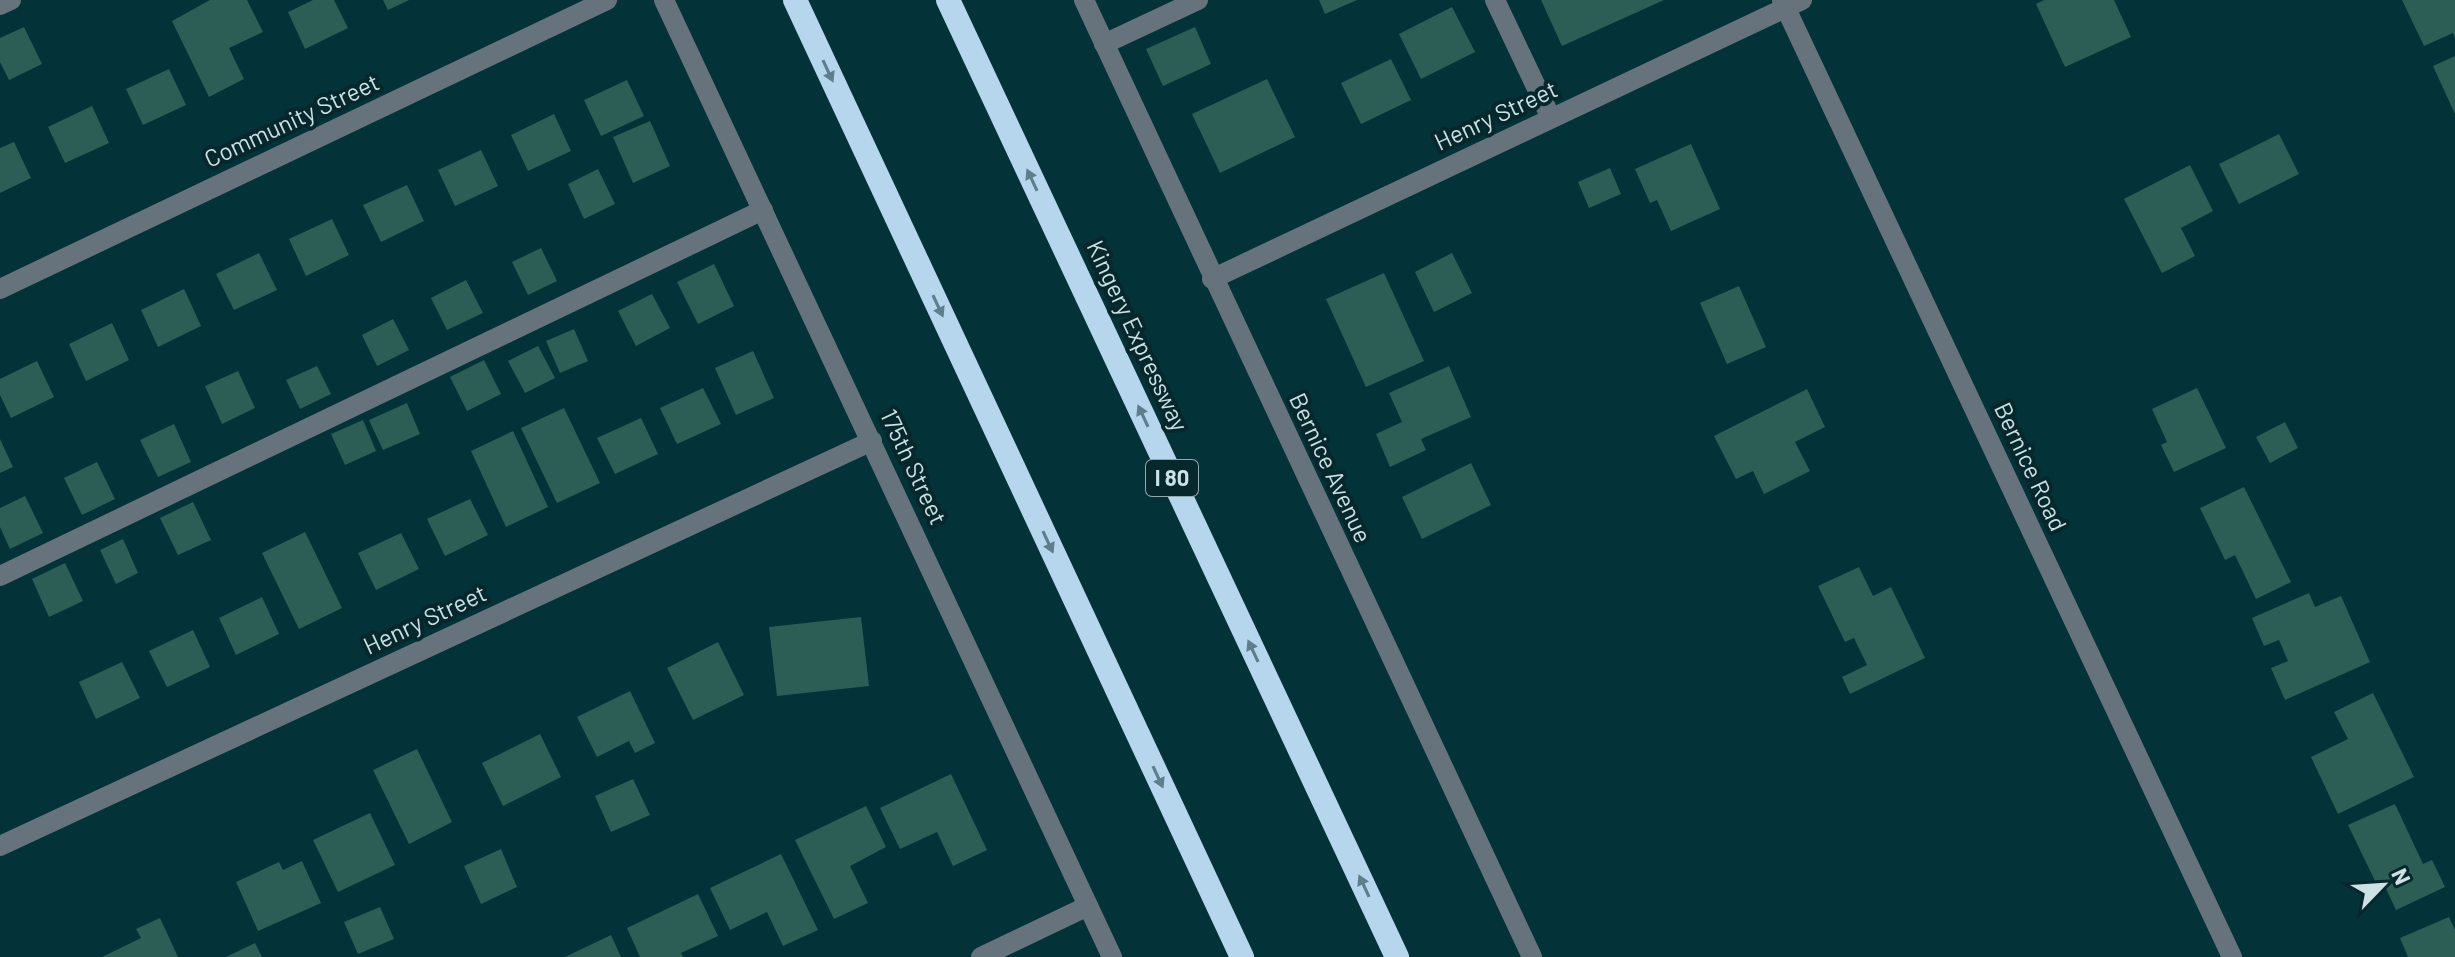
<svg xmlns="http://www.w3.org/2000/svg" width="2455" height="957" font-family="Barlow,sans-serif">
	<rect width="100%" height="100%" fill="#043239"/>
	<g fill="#2d5e55">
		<path d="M 210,0 L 247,0 L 263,32 L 229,48 L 244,79 L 209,97 L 172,21 Z"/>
		<path d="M 313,0 L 334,0 L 348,28 L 305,49 L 288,12 Z"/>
		<path d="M 383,0 L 409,0 L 388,10 Z"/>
		<path d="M 1319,0 L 1357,0 L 1325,14 Z"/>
		<path d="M 1541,0 L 1664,0 L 1562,46 Z"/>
		<path d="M 2044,0 L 2114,0 L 2131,37 L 2065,67 L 2036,4 Z"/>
		<path d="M 2402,0 L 2455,0 L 2455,38 L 2453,33 L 2424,46 Z"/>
		<path d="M 1452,7 L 1475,52 L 1421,79 L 1399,34 Z"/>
		<path d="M 24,27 L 42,64 L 9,80 L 0,62 L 0,38 Z"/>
		<path d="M 1195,27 L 1211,64 L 1163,86 L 1146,49 Z"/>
		<path d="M 2455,56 L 2455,114 L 2433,66 Z"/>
		<path d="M 1391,59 L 1411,100 L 1361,124 L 1341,83 Z"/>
		<path d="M 169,69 L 186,105 L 143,125 L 126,89 Z"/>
		<path d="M 1267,79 L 1295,137 L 1220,173 L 1192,114 Z"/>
		<path d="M 627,80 L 644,116 L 601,136 L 584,100 Z"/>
		<path d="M 92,106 L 109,143 L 65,163 L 48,127 Z"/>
		<path d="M 554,114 L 571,151 L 528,171 L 511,135 Z"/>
		<path d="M 650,121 L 670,166 L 633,183 L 613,137 Z"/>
		<path d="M 2279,134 L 2299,174 L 2239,204 L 2219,164 Z"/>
		<path d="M 14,142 L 31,178 L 0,193 L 0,148 Z"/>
		<path d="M 1691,144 L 1720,209 L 1671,231 L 1657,200 L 1650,203 L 1635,169 Z"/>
		<path d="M 481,150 L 498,186 L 455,206 L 438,170 Z"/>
		<path d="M 2190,165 L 2213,211 L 2181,228 L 2195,256 L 2162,273 L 2124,199 Z"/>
		<path d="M 1610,168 L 1621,194 L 1589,208 L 1578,182 Z"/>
		<path d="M 598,169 L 615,204 L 584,219 L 568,184 Z"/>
		<path d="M 407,185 L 424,221 L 381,242 L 363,205 Z"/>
		<path d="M 332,219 L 349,255 L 306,276 L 289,239 Z"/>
		<path d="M 541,248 L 557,281 L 528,295 L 512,262 Z"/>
		<path d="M 259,253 L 277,290 L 234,310 L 216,274 Z"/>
		<path d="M 1452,253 L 1472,293 L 1434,312 L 1415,272 Z"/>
		<path d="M 714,264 L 734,306 L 698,324 L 677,282 Z"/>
		<path d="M 1384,273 L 1424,361 L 1366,387 L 1326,299 Z"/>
		<path d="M 466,280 L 483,313 L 447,330 L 431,298 Z"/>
		<path d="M 1739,286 L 1766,347 L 1727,364 L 1700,303 Z"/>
		<path d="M 184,289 L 201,326 L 158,347 L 141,310 Z"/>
		<path d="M 652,294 L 670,328 L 636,346 L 618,311 Z"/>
		<path d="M 393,319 L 409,350 L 377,366 L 362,335 Z"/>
		<path d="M 112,323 L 129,360 L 86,381 L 69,344 Z"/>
		<path d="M 574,329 L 588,361 L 560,373 L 546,341 Z"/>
		<path d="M 538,346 L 555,378 L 525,393 L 508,361 Z"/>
		<path d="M 753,351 L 774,398 L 736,415 L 715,368 Z"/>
		<path d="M 484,360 L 501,394 L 467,411 L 450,377 Z"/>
		<path d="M 37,361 L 54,397 L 11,418 L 0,395 L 0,379 Z"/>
		<path d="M 317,366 L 331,394 L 300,409 L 286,380 Z"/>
		<path d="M 1449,366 L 1471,417 L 1421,439 L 1426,450 L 1390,467 L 1376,434 L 1402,422 L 1389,393 Z"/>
		<path d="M 238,371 L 255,408 L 222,424 L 205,386 Z"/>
		<path d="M 703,388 L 721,424 L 677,444 L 660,408 Z"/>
		<path d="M 2197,388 L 2226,448 L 2174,472 L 2161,445 L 2167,442 L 2152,409 Z"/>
		<path d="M 1807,389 L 1825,427 L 1795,442 L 1810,471 L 1764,494 L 1753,471 L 1736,479 L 1714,436 Z"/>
		<path d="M 407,403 L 420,434 L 383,450 L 369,420 Z"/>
		<path d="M 564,408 L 600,483 L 557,503 L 521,428 Z"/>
		<path d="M 641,418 L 658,454 L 615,474 L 597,438 Z"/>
		<path d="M 363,420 L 376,451 L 345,465 L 331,434 Z"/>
		<path d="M 2285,422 L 2298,448 L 2270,463 L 2256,437 Z"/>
		<path d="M 174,424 L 191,462 L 158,477 L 140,440 Z"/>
		<path d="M 513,431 L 548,507 L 506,527 L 471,451 Z"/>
		<path d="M 0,439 L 13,467 L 0,473 Z"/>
		<path d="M 97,462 L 115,499 L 82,515 L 64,478 Z"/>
		<path d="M 1471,463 L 1491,505 L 1422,539 L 1402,497 Z"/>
		<path d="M 2244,487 L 2291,582 L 2256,599 L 2235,555 L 2225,560 L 2200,508 Z"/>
		<path d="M 25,496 L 43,533 L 10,549 L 0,527 L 0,508 Z"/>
		<path d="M 470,499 L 488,535 L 445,556 L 427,519 Z"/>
		<path d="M 193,502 L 211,540 L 178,555 L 160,518 Z"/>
		<path d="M 305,532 L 342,608 L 299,629 L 262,553 Z"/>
		<path d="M 401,533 L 419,569 L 376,590 L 358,553 Z"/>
		<path d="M 123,539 L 138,573 L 116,584 L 100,550 Z"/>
		<path d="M 65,563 L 83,601 L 49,617 L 32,579 Z"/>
		<path d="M 1859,567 L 1873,596 L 1891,587 L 1925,658 L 1850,694 L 1842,677 L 1867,665 L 1854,638 L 1845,642 L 1818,586 Z"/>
		<path d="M 2309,593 L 2315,607 L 2341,596 L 2370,662 L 2285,700 L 2271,668 L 2288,661 L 2279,640 L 2264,646 L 2252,618 Z"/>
		<path d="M 262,597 L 279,634 L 236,655 L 219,618 Z"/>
		<path d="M 861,617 L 869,686 L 777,696 L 769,627 Z"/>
		<path d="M 193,630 L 210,667 L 167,687 L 149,651 Z"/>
		<path d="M 718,642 L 744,695 L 693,720 L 667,668 Z"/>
		<path d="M 122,662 L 140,698 L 96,719 L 79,682 Z"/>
		<path d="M 630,691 L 655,743 L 635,753 L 629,741 L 597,757 L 577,717 Z"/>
		<path d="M 2373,693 L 2414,777 L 2338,814 L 2311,757 L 2348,739 L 2334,712 Z"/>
		<path d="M 540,734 L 561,777 L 503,806 L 482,763 Z"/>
		<path d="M 417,749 L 452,822 L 409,844 L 373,770 Z"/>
		<path d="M 951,774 L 987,850 L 953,866 L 937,832 L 900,849 L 880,808 Z"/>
		<path d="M 633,779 L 650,815 L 611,832 L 595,796 Z"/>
		<path d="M 2395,804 L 2423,864 L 2432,860 L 2445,887 L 2396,910 L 2382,880 L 2376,883 L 2348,825 Z"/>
		<path d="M 866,806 L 886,847 L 850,866 L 868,903 L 834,919 L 795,840 Z"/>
		<path d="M 370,813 L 395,865 L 338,892 L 313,840 Z"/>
		<path d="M 501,849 L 517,887 L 481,904 L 464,866 Z"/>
		<path d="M 781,854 L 818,930 L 783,946 L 767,912 L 730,930 L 710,888 Z"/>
		<path d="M 302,861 L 321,903 L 258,931 L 236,882 L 279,862 L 283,870 Z"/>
		<path d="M 698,894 L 718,936 L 681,953 L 683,957 L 640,957 L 627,928 Z"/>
		<path d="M 380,907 L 394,939 L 358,954 L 344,922 Z"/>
		<path d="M 2449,917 L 2455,930 L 2455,957 L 2408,957 L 2400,938 Z"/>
		<path d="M 160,918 L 178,957 L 102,957 L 141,938 L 136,929 Z"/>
		<path d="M 611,935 L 621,957 L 565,957 Z"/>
		<path d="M 255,943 L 262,957 L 226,957 Z"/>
	</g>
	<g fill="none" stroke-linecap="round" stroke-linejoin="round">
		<g stroke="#66737d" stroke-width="20">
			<path d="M 664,0 L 1112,957"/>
			<path d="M 1084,0 L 1532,957"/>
			<path d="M 1495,0 L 1551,118"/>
			<path d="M 1782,0 L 2232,957"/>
			<path d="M 0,5 L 11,0"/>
			<path d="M 1104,44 L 1198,0"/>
			<path d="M 1212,279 L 1802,0"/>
			<path d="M 0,289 L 607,0"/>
			<path d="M 0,576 L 763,210"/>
			<path d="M 0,846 L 872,441"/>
			<path d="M 981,957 L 1088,906"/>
		</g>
		<g stroke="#b6d6ee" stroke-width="24">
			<path d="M 795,0 L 1242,957"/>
			<path d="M 948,0 L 1397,957"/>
		</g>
	</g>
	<defs><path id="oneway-solid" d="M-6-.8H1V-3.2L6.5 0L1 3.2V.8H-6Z" transform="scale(2)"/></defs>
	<g fill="#5e7e8d">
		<use href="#oneway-solid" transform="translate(828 71) rotate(65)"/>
		<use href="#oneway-solid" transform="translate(1032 180) rotate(-115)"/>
		<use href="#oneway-solid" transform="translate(938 306) rotate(65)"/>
		<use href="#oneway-solid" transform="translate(1143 416) rotate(-115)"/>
		<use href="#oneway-solid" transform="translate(1048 542) rotate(65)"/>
		<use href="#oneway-solid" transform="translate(1253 651) rotate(-115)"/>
		<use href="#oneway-solid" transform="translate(1158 777) rotate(65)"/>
		<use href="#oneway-solid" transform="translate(1364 886) rotate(-115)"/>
	</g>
	<g text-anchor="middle" stroke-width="8" stroke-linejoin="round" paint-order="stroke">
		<rect fill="#06272c" stroke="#90a9ae" stroke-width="2" x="1146" y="460" width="52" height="36" rx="6"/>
		<g font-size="22" font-weight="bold" fill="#cbe1e5">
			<text x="1172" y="486">I 80</text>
		</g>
		<g font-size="24" fill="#cbe1e5" stroke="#06272c">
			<text transform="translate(1496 116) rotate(-25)" y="8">Henry Street</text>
			<text transform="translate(292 121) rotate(-25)" y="8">Community Street</text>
			<text transform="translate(1137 336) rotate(65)" y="8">Kingery Expressway</text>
			<text transform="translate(913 467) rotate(65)" y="8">175th Street</text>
			<text transform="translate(2030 467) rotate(65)" y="8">Bernice Road</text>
			<text transform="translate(1330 468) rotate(65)" y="8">Bernice Avenue</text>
			<text transform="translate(425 620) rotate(-25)" y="8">Henry Street</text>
		</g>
	</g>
	<g transform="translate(2383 885) rotate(65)" stroke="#06272c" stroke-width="6" paint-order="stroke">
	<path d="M0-6L14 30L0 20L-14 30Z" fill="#cbe1e5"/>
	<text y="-12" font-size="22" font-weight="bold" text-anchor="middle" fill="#cbe1e5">N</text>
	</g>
</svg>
